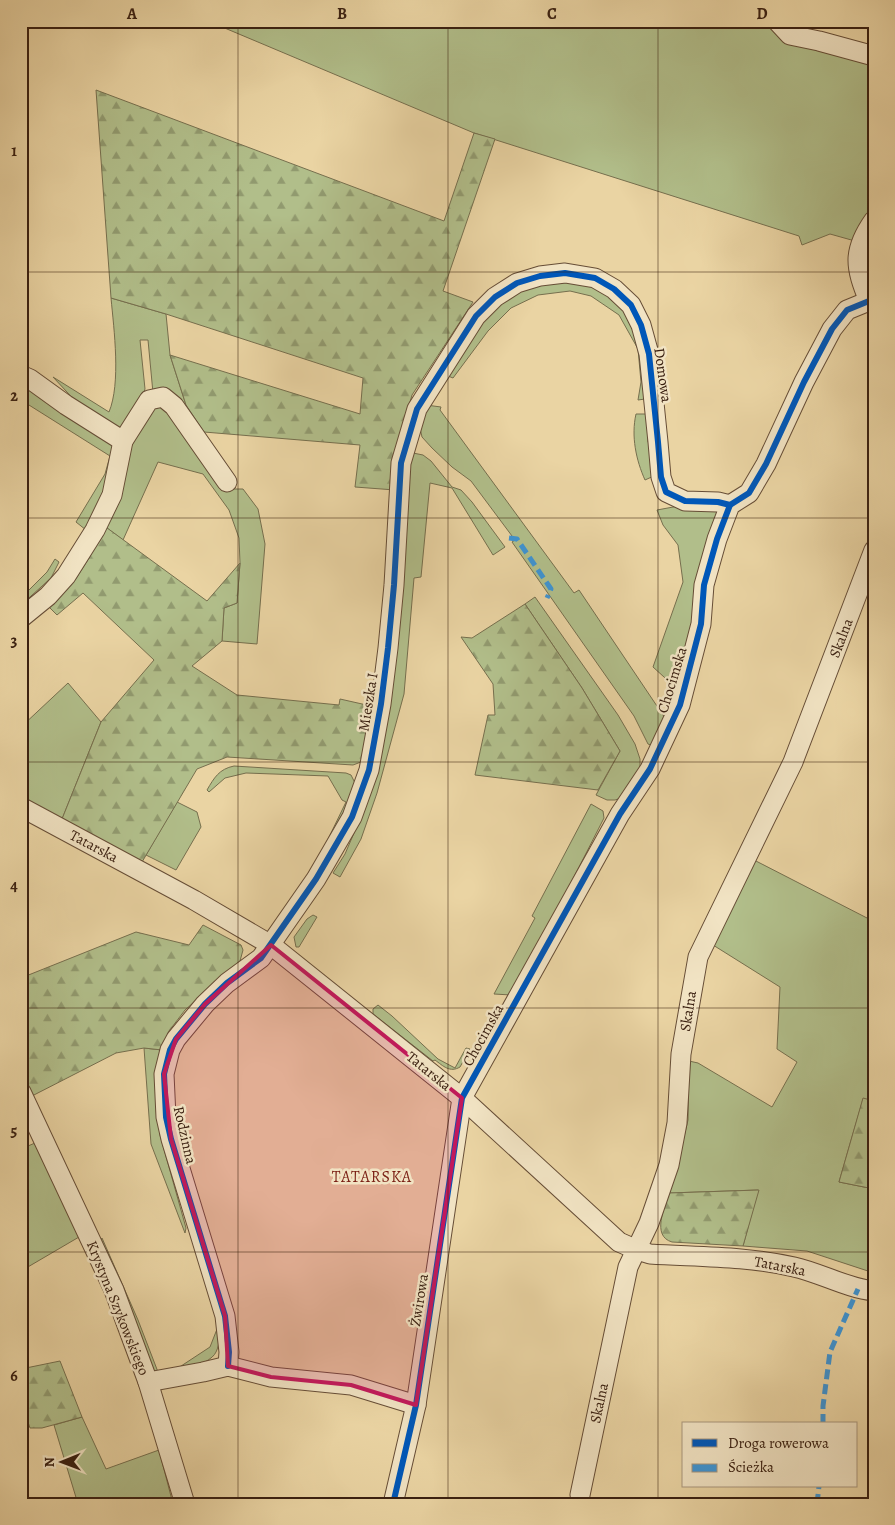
<svg xmlns="http://www.w3.org/2000/svg" width="895" height="1525" font-family="Alegreya,serif">
	<defs>
		<pattern id="forest-firs" width="22" height="20" patternUnits="userSpaceOnUse" patternTransform="scale(1.25)"><rect width="22" height="20" fill="#b1be8a"/><path d="M5 1l3.5 6h-7zM16 11l3.5 6h-7z" fill="#919a6f"/></pattern>
	</defs>
	<rect width="100%" height="100%" fill="#ead4a3"/>
	<filter id="stains"><feTurbulence type="fractalNoise" baseFrequency=".004" numOctaves="4"/><feColorMatrix values="0 0 0 0 .2 0 0 0 0 .09 0 0 0 0 .02 0 0 0 .5 -.17"/></filter>
	<radialGradient id="worn" r=".72"><stop offset=".6" stop-color="#630" stop-opacity="0"/><stop offset="1" stop-color="#630" stop-opacity=".3"/></radialGradient>
	<g fill="#b1be8a" stroke="#766f4e">
		<path d="M 208,21 L 768,21 L 769,23 L 874,60 L 874,206 L 862,226 L 855,241 L 830,234 L 802,245 L 799,236 L 474,133 Z"/>
		<path d="M 543,280 L 588,283 L 615,299 L 637,328 L 645,399 L 638,400 L 641,382 L 638,349 L 619,315 L 591,296 L 570,291 L 538,295 L 511,308 L 488,331 L 453,378 L 443,374 L 467,339 L 496,306 L 524,285 Z"/>
		<path d="M 111,298 L 166,314 L 170,355 L 186,405 L 204,432 L 198,433 L 153,393 L 148,340 L 140,340 L 145,389 L 140,403 L 124,427 L 115,428 L 80,406 L 53,377 L 109,412 C 121,383 114,330 111,298 Z"/>
		<path d="M 21,384 L 112,441 C 121,470 98,505 86,530 L 76,522 L 105,474 L 110,456 L 21,400 Z"/>
		<path d="M 163,402 L 225,489 L 243,489 L 258,509 L 265,544 L 257,644 L 222,641 L 224,608 L 237,603 L 240,563 L 239,538 L 229,510 L 203,474 L 158,462 L 123,540 L 103,525 L 133,437 L 150,405 Z"/>
		<path d="M 426,405 L 441,407 L 440,410 L 574,593 L 579,590 L 667,721 L 653,746 L 648,744 L 634,716 L 512,542 L 515,540 L 471,481 L 452,467 L 432,448 L 422,437 L 420,428 Z"/>
		<path d="M 636,414 L 647,414 L 648,442 L 654,450 L 656,475 L 645,480 C 636,460 631,436 636,414 Z"/>
		<path d="M 413,453 L 423,455 L 431,461 L 452,487 L 461,490 L 472,502 L 505,547 L 493,555 L 452,488 L 430,483 L 421,577 L 414,578 L 404,694 L 377,793 L 361,839 L 340,877 L 333,873 L 345,854 L 354,833 L 378,766 L 407,462 Z"/>
		<path d="M 684,505 L 715,509 L 717,513 L 695,623 L 675,687 L 653,667 L 683,582 L 678,545 L 663,525 L 657,510 Z"/>
		<path d="M 55,559 L 59,562 L 51,578 L 21,605 L 21,598 L 47,572 Z"/>
		<path d="M 535,597 L 618,715 L 635,744 L 640,759 L 640,767 L 624,797 L 615,800 L 607,800 L 596,795 L 620,751 L 582,688 L 525,604 Z"/>
		<path d="M 68,683 L 101,722 L 62,819 L 21,796 L 21,727 Z"/>
		<path d="M 234,766 L 346,773 L 351,775 L 355,783 L 345,812 L 316,864 L 346,802 L 342,800 L 328,776 L 246,773 L 225,778 L 209,792 L 207,790 C 214,778 219,769 234,766 Z"/>
		<path d="M 177,802 L 197,812 L 201,827 L 176,870 L 146,855 Z"/>
		<path d="M 591,804 L 603,811 L 604,818 L 549,926 L 511,995 L 494,994 L 535,918 L 532,916 Z"/>
		<path d="M 754,860 L 867,918 L 874,901 L 874,1101 L 863,1099 L 839,1182 L 874,1189 L 874,1273 L 807,1251 L 743,1246 L 758,1190 L 669,1193 L 679,1158 L 688,1120 L 689,1061 L 698,1063 L 772,1107 L 797,1062 L 777,1049 L 780,987 L 713,945 Z"/>
		<path d="M 313,915 L 317,917 L 299,947 L 296,947 L 294,937 L 307,919 Z"/>
		<path d="M 378,1005 L 392,1016 L 438,1059 L 455,1068 L 466,1048 L 470,1049 L 460,1067 C 450,1073 443,1066 435,1060 L 433,1061 L 373,1014 L 373,1009 Z"/>
		<path d="M 144,1048 L 162,1050 L 156,1085 L 160,1135 L 186,1228 L 185,1233 L 151,1144 Z"/>
		<path d="M 35,1143 L 79,1237 L 21,1271 L 21,1149 Z"/>
		<path d="M 102,1238 L 138,1320 L 158,1372 L 175,1370 L 210,1347 L 219,1324 C 220,1333 220,1344 216,1352 C 210,1366 164,1378 150,1372 L 122,1291 L 99,1242 Z"/>
		<path d="M 82,1417 L 106,1469 L 159,1450 L 173,1504 L 78,1504 L 54,1425 Z"/>
	</g>
	<g fill="url(#forest-firs)" stroke="#766f4e">
		<path d="M 96,90 L 444,221 L 474,133 L 495,139 L 443,291 L 473,302 L 412,395 L 399,441 L 395,490 L 355,487 L 360,445 L 204,432 L 186,405 L 170,355 L 360,414 L 363,378 L 166,314 L 111,298 Z"/>
		<path d="M 103,525 L 207,601 L 240,563 L 237,603 L 224,608 L 222,641 L 192,666 L 237,695 L 339,705 L 340,699 L 371,706 L 364,750 L 361,762 L 353,765 L 227,757 L 197,769 L 142,862 L 62,819 L 101,722 L 154,660 L 83,593 L 57,615 L 48,606 L 75,580 L 89,558 Z"/>
		<path d="M 525,604 L 582,688 L 620,751 L 598,790 L 475,775 L 488,715 L 495,715 L 493,684 L 461,637 L 472,638 Z"/>
		<path d="M 203,925 L 241,945 L 243,950 L 240,961 L 185,1010 L 169,1031 L 162,1050 L 144,1048 L 116,1053 L 30,1097 L 21,1078 L 21,978 L 136,932 L 189,945 Z"/>
		<path d="M 863,1098 L 874,1101 L 874,1189 L 839,1182 Z"/>
		<path d="M 759,1190 L 743,1246 L 672,1242 C 651,1236 665,1207 669,1193 Z"/>
		<path d="M 60,1361 L 82,1417 L 42,1428 L 30,1428 L 21,1401 L 21,1369 Z"/>
	</g>
	<g fill="none" stroke-linecap="round" stroke-linejoin="round">
		<g stroke="#664d36" stroke-width="21">
			<g id="street">
				<path d="M 777,21 L 790,35 L 819,41 L 874,56"/>
				<path d="M 869,301 C 855,267 852,251 874,220"/>
				<path d="M 21,375 L 30,379 L 66,405 L 123,441"/>
				<path d="M 21,618 L 48,596 L 66,576 L 95,530 L 112,495 L 123,441 L 149,400 L 163,397 L 174,406 L 227,482"/>
				<path d="M 21,807 L 194,900 L 271,945 L 462,1098 L 619,1242 L 637,1250 L 650,1254 C 697,1257 747,1256 794,1267 C 821,1273 846,1288 874,1291"/>
				<path d="M 21,1092 L 114,1290 L 148,1382 L 185,1504"/>
				<path d="M 228,1366 L 229,1352 L 225,1316 L 171,1139 L 166,1117 L 164,1074 L 170,1050 L 176,1039 L 205,1004 L 227,983 L 261,958 L 316,879 L 352,817 L 369,770 L 381,704 L 388,648 L 394,585 L 401,463 L 417,409 L 476,316 L 495,297 L 517,283 L 540,276 L 565,273 L 595,278 L 614,289 L 631,305 L 641,325 L 649,354 L 658,442 L 661,477 L 666,492 L 685,501 L 718,502 L 730,505"/>
				<path d="M 148,1382 L 203,1372 L 228,1366 L 271,1377 L 351,1385 L 416,1405"/>
				<path d="M 580,1495 L 628,1267 L 649,1223 L 669,1165 L 677,1123 L 681,1054 L 698,957 L 793,762 L 874,550"/>
				<path d="M 393,1504 L 416,1405 L 462,1098 L 620,814 L 650,769 L 680,705 L 701,624 L 704,585 L 717,539 L 730,505 L 749,493 L 766,464 L 804,382 L 832,329 L 847,310 L 869,301"/>
			</g>
		</g>
		<use href="#street" stroke="#f1e3c3" stroke-width="19"/>
		<g stroke="#3e94d3" stroke-width="5" stroke-dasharray="10 5" stroke-linecap="butt">
			<path d="M 509,538 L 517,539 L 551,589 L 547,598"/>
			<path d="M 823,1424 L 823,1406 L 830,1352 L 858,1289"/>
			<path d="M 817,1504 L 819,1486"/>
		</g>
		<g stroke="#f1e3c3" stroke-width="9">
			<g id="cycleway">
				<path d="M 228,1366 L 229,1352 L 225,1316 L 171,1139 L 166,1117 L 164,1074 L 170,1050 L 176,1039 L 205,1004 L 227,983 L 261,958 L 316,879 L 352,817 L 369,770 L 381,704 L 388,648 L 394,585 L 401,463 L 417,409 L 476,316 L 495,297 L 517,283 L 540,276 L 565,273 L 595,278 L 614,289 L 631,305 L 641,325 L 649,354 L 658,442 L 661,477 L 666,492 L 685,501 L 718,502 L 730,505"/>
				<path d="M 393,1504 L 416,1405 L 462,1098 L 620,814 L 650,769 L 680,705 L 701,624 L 704,585 L 717,539 L 730,505 L 749,493 L 766,464 L 804,382 L 832,329 L 847,310 L 869,301"/>
			</g>
		</g>
		<use href="#cycleway" stroke="#0057b8" stroke-width="6"/>
	</g>
	<path fill="#c2185b" fill-opacity="0.2" stroke="#c2185b" stroke-width="4" stroke-linejoin="round" d="M 271,945 L 462,1098 L 416,1405 L 351,1385 L 271,1377 L 228,1366 L 225,1316 L 171,1139 L 164,1074 L 176,1039 L 205,1004 Z"/>
	<path fill="none" stroke="#3a2011" stroke-width="1" stroke-opacity="0.55" d="M 238,21 L 238,1504M 448,21 L 448,1504M 658,21 L 658,1504M 21,272 L 874,272M 21,518 L 874,518M 21,762 L 874,762M 21,1008 L 874,1008M 21,1252 L 874,1252"/>
	<g text-anchor="middle" stroke-width="5" stroke-linejoin="round" paint-order="stroke">
		<g font-size="15" fill="#3a2011" stroke="#f1e3c3">
			<text transform="translate(663 375) rotate(82)" y="5">Domowa</text>
			<text transform="translate(841 638) rotate(-69)" y="5">Skalna</text>
			<text transform="translate(672 680) rotate(-73)" y="5">Chocimska</text>
			<text transform="translate(368 702) rotate(-81)" y="5">Mieszka I</text>
			<text transform="translate(94 846) rotate(28)" y="5">Tatarska</text>
			<text transform="translate(688 1011) rotate(-81)" y="5">Skalna</text>
			<text transform="translate(483 1035) rotate(-61)" y="5">Chocimska</text>
			<text transform="translate(429 1071) rotate(39)" y="5">Tatarska</text>
			<text transform="translate(185 1135) rotate(77)" y="5">Rodzinna</text>
			<text transform="translate(780 1266) rotate(11)" y="5">Tatarska</text>
			<text transform="translate(419 1300) rotate(-81)" y="5">Żwirowa</text>
			<text transform="translate(118 1308) rotate(68)" y="5">Krystyna Szykowskiego</text>
			<text transform="translate(599 1403) rotate(-78)" y="5">Skalna</text>
		</g>
		<g font-size="16" letter-spacing="1" fill="#7a1f14" stroke="#f1e3c3">
			<text x="372" y="1182">TATARSKA</text>
		</g>
	</g>
	<rect width="895" height="1525" fill="none" stroke="#ead4a3" stroke-width="55"/>
	<rect x="682" y="1422" width="175" height="65" fill="#f1e3c3" stroke="#a8957c"/>
	<rect x="692" y="1439" width="25" height="8" fill="#0057b8" stroke="#a8957c"/>
	<text x="728" y="1448" font-size="15" fill="#3a2011">Droga rowerowa</text>
	<rect x="692" y="1464" width="25" height="8" fill="#3e94d3" stroke="#a8957c"/>
	<text x="728" y="1472" font-size="15" fill="#3a2011">Ścieżka</text>
	<g transform="translate(62 1462) rotate(269)" stroke="#f1e3c3" stroke-width="4" paint-order="stroke">
	<path d="M0-4L9 19L0 12L-9 19Z" fill="#3a2011"/>
	<text y="-8" font-size="14" font-weight="bold" text-anchor="middle" fill="#3a2011">N</text>
	</g>
	<rect x="28" y="28" width="840" height="1470" fill="none" stroke="#3a2011" stroke-width="2"/>
	<g font-size="16" text-anchor="middle" font-weight="bold" fill="#3a2011">
		<text x="132" y="19">A</text>
		<text x="342" y="19">B</text>
		<text x="552" y="19">C</text>
		<text x="762" y="19">D</text>
		<text x="14" y="156">1</text>
		<text x="14" y="401">2</text>
		<text x="14" y="646">3</text>
		<text x="14" y="891">4</text>
		<text x="14" y="1136">5</text>
		<text x="14" y="1381">6</text>
	</g>
	<rect width="100%" height="100%" filter="url(#stains)"/>
	<rect width="100%" height="100%" fill="url(#worn)"/>
</svg>
